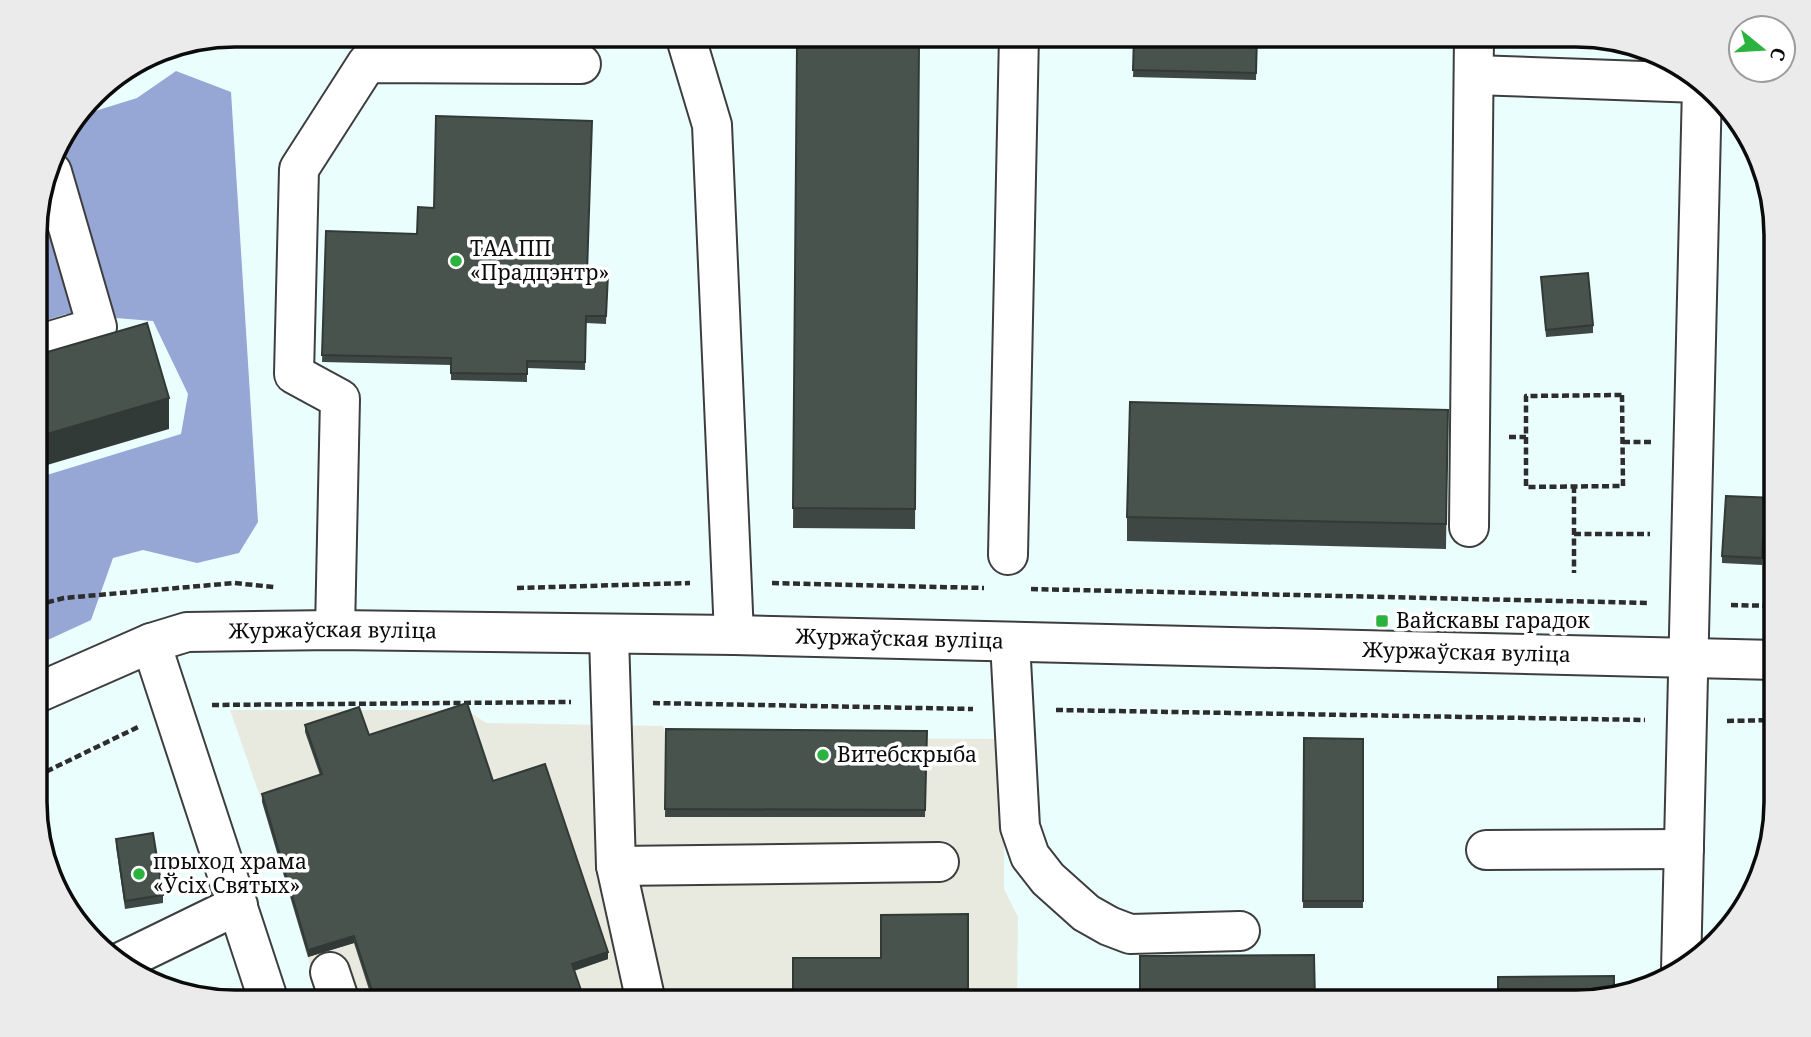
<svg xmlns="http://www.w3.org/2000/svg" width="1811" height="1037" font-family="'Noto Serif',serif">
	<rect width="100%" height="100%" fill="#eafefe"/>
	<path fill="#e9eadf" d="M 230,710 L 467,710 L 486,723 L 663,726 L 666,737 L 1004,739 L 1004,889 L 1018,917 L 1017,998 L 1071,1002 L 321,1002 L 262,802 Z"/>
	<path fill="#96a7d5" d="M 176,71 L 231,92 L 258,522 L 239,553 L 197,563 L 143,550 L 113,558 L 91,620 L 37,645 L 37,478 L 181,434 L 188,394 L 153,321 L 66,314 L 37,323 L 37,210 L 56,147 L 79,116 L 137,98 Z"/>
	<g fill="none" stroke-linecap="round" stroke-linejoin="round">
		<g stroke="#3e3e3e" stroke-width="42">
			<g id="minor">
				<path d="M 685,35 L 712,125 L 734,635"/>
				<path d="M 1474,75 L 1699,83"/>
				<path d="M 37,345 L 97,327 L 52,172 L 48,173"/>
				<path d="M 1469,527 L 1474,35"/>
				<path d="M 1008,555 L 1019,35"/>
				<path d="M 335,630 L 340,399 L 294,374 L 299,169 L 367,63 L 581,64"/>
				<path d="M 609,636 L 616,866 L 646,1002"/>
				<path d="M 1010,642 L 1020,827 L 1030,856 L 1048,879 L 1086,913 L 1109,926 L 1130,934 L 1240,931"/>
				<path d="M 151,643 L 269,1002"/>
				<path id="s1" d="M 37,693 L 151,643 L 187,632 L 335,630 L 734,635 L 1776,660"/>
				<path d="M 1486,850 L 1684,849"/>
				<path d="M 616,866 L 939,862"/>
				<path d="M 121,962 L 238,905"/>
				<path d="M 1681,970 L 1702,87"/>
				<path d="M 330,972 L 340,1002"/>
			</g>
		</g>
		<g stroke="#2d2d2d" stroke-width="4.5" stroke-dasharray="7 3.5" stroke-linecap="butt">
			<path d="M 90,107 L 98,92"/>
			<path d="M 71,139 L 90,103"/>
			<path d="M 1622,395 L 1623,486 L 1526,487 L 1526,396 Z"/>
			<path d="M 1509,437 L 1526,437"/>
			<path d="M 1623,442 L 1652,442"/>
			<path d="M 1574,486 L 1574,573"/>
			<path d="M 1574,534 L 1650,534"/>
			<path d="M 772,583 L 984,588"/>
			<path d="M 517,588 L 690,583"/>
			<path d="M 1031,589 L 1649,603"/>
			<path d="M 37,605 L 64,598 L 234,583 L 274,587"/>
			<path d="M 1731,605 L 1776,606"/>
			<path d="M 653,703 L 973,709"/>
			<path d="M 212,705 L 571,702"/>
			<path d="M 1056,710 L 1645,720"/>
			<path d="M 1727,721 L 1776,720"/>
			<path d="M 37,776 L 138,727"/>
		</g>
		<use href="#minor" stroke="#fff" stroke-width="38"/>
	</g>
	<g fill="#3e4743">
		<path d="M 1134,35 L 1257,35 L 1256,80 L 1133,77 Z"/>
		<path d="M 1548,35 L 1576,35 L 1609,44 L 1548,43 Z"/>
		<path d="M 797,44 L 919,45 L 915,529 L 793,528 Z"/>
		<path d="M 1764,189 L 1776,222 L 1776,224 L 1763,223 Z"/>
		<path d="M 326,231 L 587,273 L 608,274 L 606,324 L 586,323 L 585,370 L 527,368 L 527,382 L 451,380 L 451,365 L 322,362 Z"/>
		<path d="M 1541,277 L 1593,325 L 1593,333 L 1546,337 Z"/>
		<path d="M 1448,410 L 1446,549 L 1127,541 L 1127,517 Z"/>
		<path d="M 1776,498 L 1776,546 L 1763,546 L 1762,565 L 1722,563 L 1722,556 Z"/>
		<path d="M 305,725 L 369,735 L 493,781 L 608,959 L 574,971 L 585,1002 L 373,1002 L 354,943 L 308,957 L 262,802 L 262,794 L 320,775 L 305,732 Z"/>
		<path d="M 666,729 L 927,731 L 925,817 L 665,817 Z"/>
		<path d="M 1304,738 L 1363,739 L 1363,908 L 1303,908 Z"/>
		<path d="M 116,839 L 163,895 L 163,903 L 125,909 L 116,846 Z"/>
	</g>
	<g fill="#323a37">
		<path d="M 169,398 L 169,429 L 37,468 L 37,437 Z"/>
		<path d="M 354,936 L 354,943 L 308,957 L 308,950 Z"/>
		<path d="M 608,952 L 608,959 L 572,971 L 572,964 Z"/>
		<path d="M 385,997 L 385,1002 L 375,1002 L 375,1000 Z"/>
	</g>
	<g fill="#48534e" stroke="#323a37" stroke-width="2">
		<path d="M 1134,35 L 1257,35 L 1256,73 L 1133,70 Z"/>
		<path d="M 1548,35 L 1576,35 L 1580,36 L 1548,36 Z"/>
		<path d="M 797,44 L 919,45 L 915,509 L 793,508 Z"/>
		<path d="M 436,116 L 592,121 L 587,273 L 608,274 L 606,316 L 586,316 L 585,362 L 527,361 L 527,374 L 451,373 L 451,358 L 322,355 L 326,231 L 417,234 L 418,207 L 434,208 Z"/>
		<path d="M 1764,189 L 1774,216 L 1763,216 Z"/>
		<path d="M 1588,273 L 1593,325 L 1546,330 L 1541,277 Z"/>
		<path d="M 147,323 L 169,398 L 37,437 L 37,355 Z"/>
		<path d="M 1130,402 L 1448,410 L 1446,524 L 1127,517 Z"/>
		<path d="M 1726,496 L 1776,498 L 1776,539 L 1763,538 L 1762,558 L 1722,556 Z"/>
		<path d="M 467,703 L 493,781 L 545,764 L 608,952 L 572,964 L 585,1002 L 386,1002 L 385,997 L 375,1000 L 354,936 L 308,950 L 262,794 L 322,774 L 305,725 L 359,707 L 369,735 Z"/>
		<path d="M 666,729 L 927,731 L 925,810 L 665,809 Z"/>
		<path d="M 1304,738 L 1363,739 L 1363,901 L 1303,901 Z"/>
		<path d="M 153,833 L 163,895 L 125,901 L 116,839 Z"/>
		<path d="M 52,847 L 75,918 L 69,912 L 45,849 Z"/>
		<path d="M 968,914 L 968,991 L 1071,991 L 1071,1002 L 793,1002 L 793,958 L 881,958 L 881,915 Z"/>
		<path d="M 1314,955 L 1315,1002 L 1140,1002 L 1140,956 Z"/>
		<path d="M 1614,976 L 1614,993 L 1588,1002 L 1498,1002 L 1498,977 Z"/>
	</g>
	<g fill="#2cb23e" stroke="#fff" stroke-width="2.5">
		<circle cx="456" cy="261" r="7"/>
		<rect x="1375" y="614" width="14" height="14" rx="3.5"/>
		<circle cx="823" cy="755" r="7"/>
		<circle cx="139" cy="874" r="7"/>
	</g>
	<g text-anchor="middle" stroke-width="7" stroke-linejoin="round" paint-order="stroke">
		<g font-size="21" fill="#0b0b0b" stroke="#fff" text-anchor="start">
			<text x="470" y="256">ТАА ПП<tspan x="470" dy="24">«Прадцэнтр»</tspan></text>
			<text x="1396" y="628">Вайскавы гарадок</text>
			<text x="837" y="762">Витебскрыба</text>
			<text x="153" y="869">прыход храма<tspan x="153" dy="24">«Ўсіх Святых»</tspan></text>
		</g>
		<g font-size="21" fill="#0b0b0b" stroke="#fff">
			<text dy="7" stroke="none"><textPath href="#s1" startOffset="308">Журжаўская вуліца</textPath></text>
			<text dy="7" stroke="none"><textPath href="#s1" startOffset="875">Журжаўская вуліца</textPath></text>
			<text dy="7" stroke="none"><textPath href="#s1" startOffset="1442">Журжаўская вуліца</textPath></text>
		</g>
	</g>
	<path d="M0 0H1811V1037H0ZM235 47H1576A188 188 0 0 1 1764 235V802A188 188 0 0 1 1576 990H235A188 188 0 0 1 47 802V235A188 188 0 0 1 235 47Z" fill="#ebebeb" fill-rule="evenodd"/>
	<path fill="none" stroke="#0b0b0b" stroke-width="3.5" d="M235 47H1576A188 188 0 0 1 1764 235V802A188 188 0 0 1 1576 990H235A188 188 0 0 1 47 802V235A188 188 0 0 1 235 47Z"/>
	<g transform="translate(1762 49) rotate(108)"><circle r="33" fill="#ffffff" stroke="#9d9d9d" stroke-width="2"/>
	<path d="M0-5L12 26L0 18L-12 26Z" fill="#2cb23e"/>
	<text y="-10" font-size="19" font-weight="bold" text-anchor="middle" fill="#0b0b0b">С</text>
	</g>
</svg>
